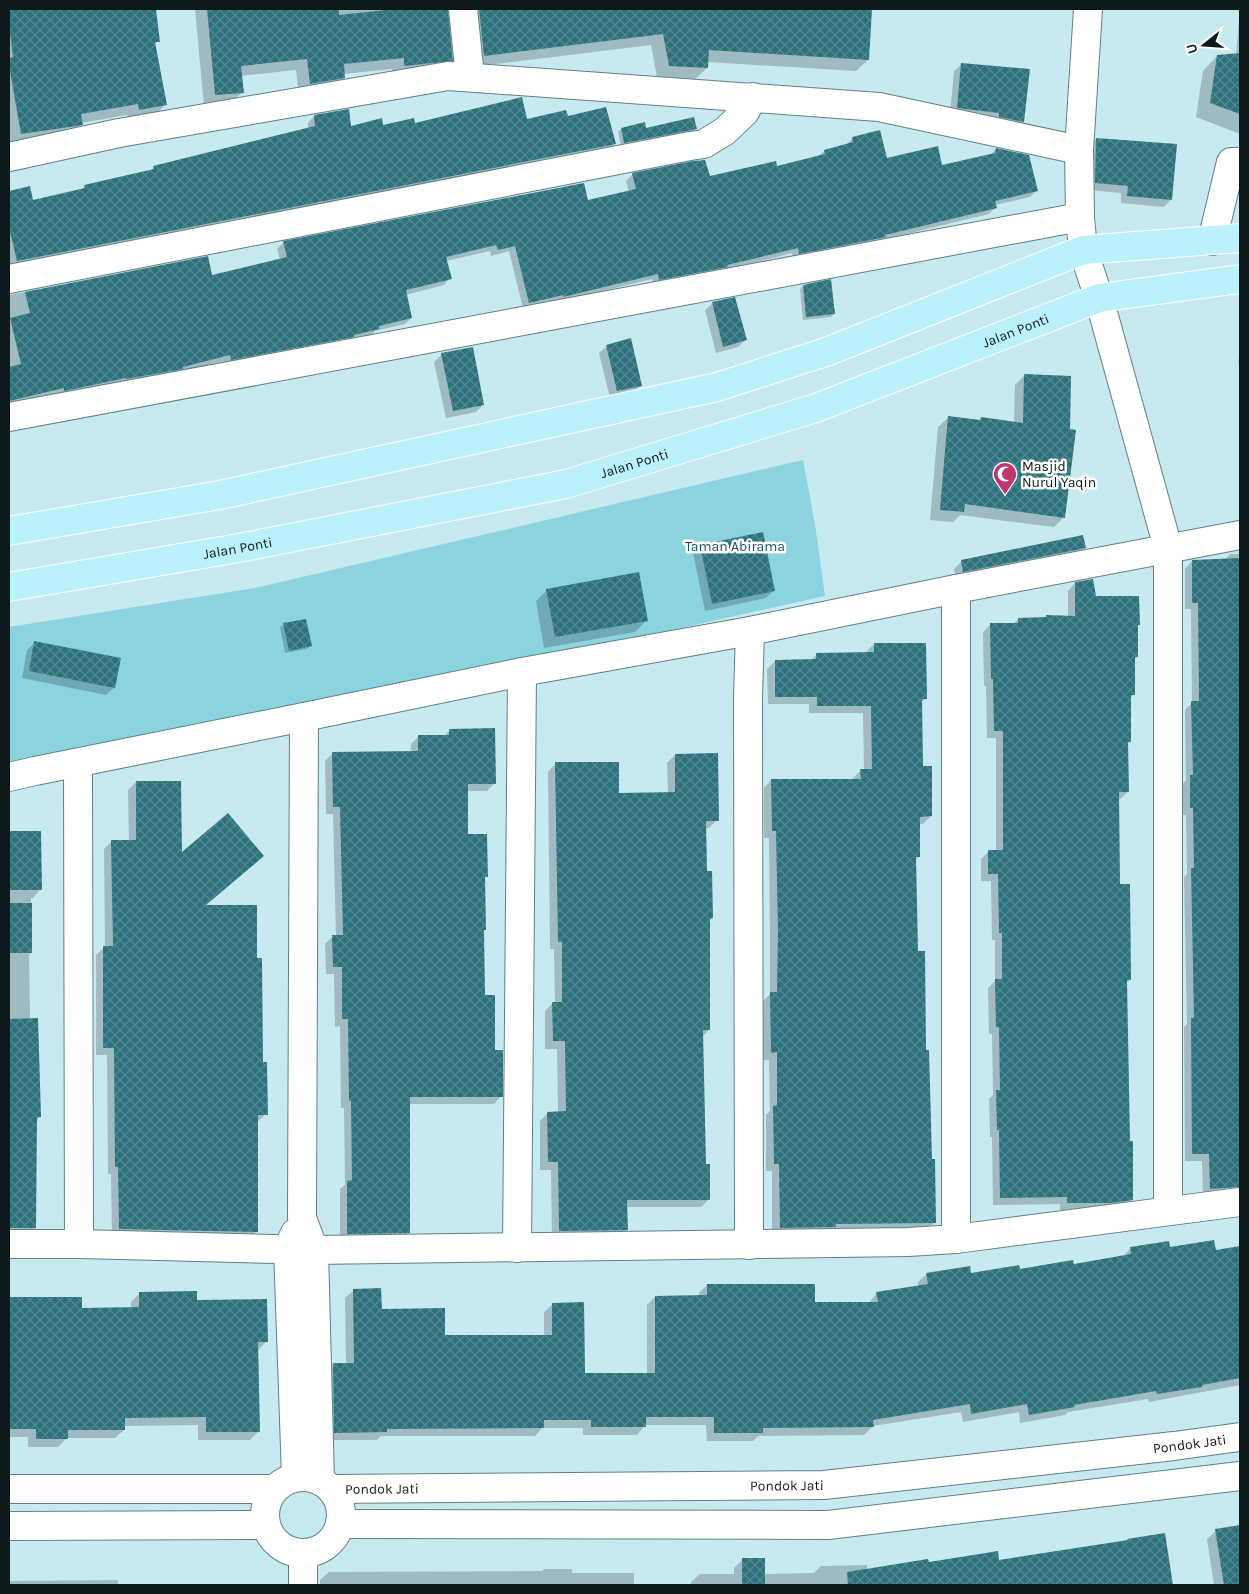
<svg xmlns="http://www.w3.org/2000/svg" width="1249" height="1594" font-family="Karla,sans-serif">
	<defs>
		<pattern id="building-cross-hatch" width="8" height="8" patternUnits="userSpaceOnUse" patternTransform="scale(1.25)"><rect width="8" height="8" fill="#2b727d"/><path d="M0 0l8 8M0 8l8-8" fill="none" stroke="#558890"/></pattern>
	</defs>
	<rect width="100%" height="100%" fill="#c7e9f0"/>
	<path fill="#8cd3e0" d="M 803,460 L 815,524 L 825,596 L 618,642 L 9,768 L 9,627 L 255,588 Z"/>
	<g fill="#0003">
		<path d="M 9,9 L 155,9 L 158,41 L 154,45 L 165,105 L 154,116 L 128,121 L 127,115 L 81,123 L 70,136 L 10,145 Z"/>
		<path d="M 195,9 L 446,9 L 451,60 L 440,72 L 393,76 L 392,69 L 343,74 L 344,78 L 332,89 L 299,95 L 296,70 L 241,76 L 242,92 L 231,104 L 204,106 Z"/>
		<path d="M 461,9 L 871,9 L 868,60 L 856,71 L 707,62 L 707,68 L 695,79 L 657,77 L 651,45 L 472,67 Z"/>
		<path d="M 1240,9 L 1240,134 L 1196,117 L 1203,71 L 1217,56 L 1236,55 Z"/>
		<path d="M 962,64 L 1023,122 L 1016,129 L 950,115 L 954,71 Z"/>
		<path d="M 348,111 L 350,127 L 567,118 L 614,144 L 608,150 L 9,268 L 9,192 L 29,187 L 32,202 L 81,190 L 85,186 L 150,171 L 154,167 L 308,129 L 308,123 L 314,116 Z"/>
		<path d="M 644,124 L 645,130 L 695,129 L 692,132 L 621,146 L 618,132 L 621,129 Z"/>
		<path d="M 853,138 L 886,160 L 941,166 L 990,155 L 996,149 L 1036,191 L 1030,197 L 995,205 L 995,208 L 989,214 L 881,240 L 878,243 L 793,259 L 792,253 L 722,271 L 653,285 L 652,279 L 557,302 L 556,300 L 523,308 L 509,251 L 491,256 L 490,251 L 446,261 L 450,278 L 444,285 L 405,295 L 411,318 L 405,324 L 375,331 L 372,335 L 349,340 L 225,365 L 223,361 L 178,372 L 58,396 L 57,394 L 9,406 L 9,295 L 207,258 L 212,276 L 280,260 L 277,249 L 283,243 L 587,202 L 629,192 L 626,181 L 633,174 L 709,178 L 776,167 L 818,157 L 824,151 L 846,145 Z"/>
		<path d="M 1096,139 L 1171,199 L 1164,207 L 1121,203 L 1121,193 L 1088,190 L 1089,146 Z"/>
		<path d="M 803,286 L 834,314 L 831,317 L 803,320 L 800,289 Z"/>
		<path d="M 713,303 L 745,340 L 738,347 L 716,353 L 705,310 Z"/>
		<path d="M 607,346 L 641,385 L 633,393 L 610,398 L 599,353 Z"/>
		<path d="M 442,354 L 483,405 L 476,412 L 446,418 L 434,362 Z"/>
		<path d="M 1240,357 L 1240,373 L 1238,360 Z"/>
		<path d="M 1025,375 L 1064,517 L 1054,527 L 960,515 L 953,522 L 930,520 L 938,427 L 948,418 L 979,421 L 981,419 L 1014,423 L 1015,385 Z"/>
		<path d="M 700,546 L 773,591 L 766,598 L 705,611 L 693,553 Z"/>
		<path d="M 1085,548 L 1077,555 L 956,578 L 954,569 L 961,562 Z"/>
		<path d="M 1230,554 L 1240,554 L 1240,1195 L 1203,1196 L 1202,1161 L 1185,1161 L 1184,1027 L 1187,1024 L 1184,877 L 1187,874 L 1186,815 L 1183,815 L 1183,783 L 1186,780 L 1185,710 L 1192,703 L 1191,609 L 1185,609 L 1185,569 L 1192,561 L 1225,560 Z"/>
		<path d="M 1075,583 L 1139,624 L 1136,627 L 1137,657 L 1134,660 L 1134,694 L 1129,699 L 1130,742 L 1127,744 L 1128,792 L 1120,799 L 1118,799 L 1119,885 L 1130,980 L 1126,983 L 1129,1142 L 1132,1200 L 1124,1207 L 1102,1210 L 1060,1210 L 1060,1204 L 993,1205 L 992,1137 L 990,1137 L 989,1099 L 993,1095 L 992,1034 L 989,1034 L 988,988 L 995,981 L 995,940 L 992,940 L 991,881 L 981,881 L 981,859 L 988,852 L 996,852 L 996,738 L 987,738 L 986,686 L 984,686 L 983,632 L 991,624 L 1013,624 L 1018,619 L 1044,618 L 1046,617 L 1068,617 L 1068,591 Z"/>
		<path d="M 547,590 L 646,621 L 635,632 L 544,648 L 536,601 Z"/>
		<path d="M 284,624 L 310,646 L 307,649 L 285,653 L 280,627 Z"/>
		<path d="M 35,643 L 114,688 L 106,695 L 22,678 L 27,650 Z"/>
		<path d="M 874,644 L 926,698 L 921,703 L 922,768 L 931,816 L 923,824 L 919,824 L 919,856 L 915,860 L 916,952 L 925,1052 L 935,1222 L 927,1230 L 772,1235 L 772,1171 L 766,1171 L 766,1115 L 770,1111 L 769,1060 L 763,1060 L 763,1001 L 770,994 L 770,940 L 769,838 L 764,838 L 764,788 L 771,780 L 853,780 L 853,778 L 861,770 L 864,770 L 863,713 L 809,713 L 809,704 L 768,704 L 767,669 L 775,661 L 811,660 L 817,654 L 866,652 Z"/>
		<path d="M 450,730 L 495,783 L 487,791 L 466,791 L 467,835 L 486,876 L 484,879 L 483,996 L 501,1096 L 494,1104 L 409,1104 L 409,1233 L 401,1240 L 340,1241 L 340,1189 L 345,1185 L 344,1108 L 341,1108 L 340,1026 L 335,1027 L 334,974 L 326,974 L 325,944 L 333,936 L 336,936 L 333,814 L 326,814 L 325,761 L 333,753 L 411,753 L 411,744 L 419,736 L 444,736 Z"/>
		<path d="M 675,755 L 717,820 L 709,828 L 705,828 L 706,872 L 712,918 L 709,921 L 709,1030 L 702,1037 L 705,1165 L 709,1199 L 701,1207 L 626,1207 L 627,1230 L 619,1238 L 552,1239 L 551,1170 L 540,1170 L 540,1121 L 548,1113 L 558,1113 L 557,1049 L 545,1049 L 545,1011 L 553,1003 L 555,1003 L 554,949 L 550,949 L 548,772 L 556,763 L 618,794 L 668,793 L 667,763 Z"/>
		<path d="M 136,782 L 181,855 L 204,906 L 256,960 L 262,1063 L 266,1114 L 257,1122 L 257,1231 L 249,1239 L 112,1237 L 111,1174 L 108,1174 L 107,1055 L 96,1055 L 96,955 L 105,947 L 104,849 L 112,841 L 129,841 L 128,790 Z"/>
		<path d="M 9,832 L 40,832 L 40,890 L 33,898 L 31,898 L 31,953 L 29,954 L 30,1020 L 40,1117 L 36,1121 L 35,1228 L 27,1236 L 9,1236 Z"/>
		<path d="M 1240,1247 L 1240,1385 L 1149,1402 L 1148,1399 L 1068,1412 L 1065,1415 L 1020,1423 L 1019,1412 L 963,1422 L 961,1412 L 873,1426 L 864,1435 L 758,1436 L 753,1441 L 707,1441 L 706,1425 L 645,1425 L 637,1435 L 583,1435 L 583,1428 L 542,1428 L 535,1436 L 381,1436 L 377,1440 L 326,1440 L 325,1372 L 333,1364 L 346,1364 L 345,1298 L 354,1290 L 380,1310 L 444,1336 L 544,1336 L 544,1312 L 553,1304 L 584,1374 L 647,1374 L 647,1305 L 655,1297 L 699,1296 L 699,1293 L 707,1285 L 814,1303 L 869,1303 L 877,1293 L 919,1287 L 918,1282 L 927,1274 L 970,1274 L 1073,1265 L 1123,1256 L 1131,1248 L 1215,1251 Z"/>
		<path d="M 140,1293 L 196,1301 L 266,1342 L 258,1350 L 259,1431 L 250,1440 L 198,1440 L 198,1425 L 124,1426 L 124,1430 L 115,1438 L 67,1438 L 58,1447 L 28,1447 L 28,1437 L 9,1437 L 9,1298 L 81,1298 L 81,1309 L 131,1308 L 131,1302 Z"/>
		<path d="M 1240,1527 L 1240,1585 L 1214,1585 L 1207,1539 L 1216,1531 Z"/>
		<path d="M 1164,1535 L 1172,1585 L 691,1585 L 691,1582 L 700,1574 L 734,1574 L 734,1568 L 742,1560 L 764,1574 L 814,1573 L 821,1566 L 867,1565 L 867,1570 L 928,1563 L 998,1561 Z"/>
		<path d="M 544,1569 L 572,1569 L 572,1573 L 634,1573 L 634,1585 L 320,1585 L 320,1580 L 329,1572 L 542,1571 Z"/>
		<path d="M 118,1580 L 118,1585 L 9,1585 L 9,1581 Z"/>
		<path d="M 261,1584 L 261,1585 L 197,1585 Z"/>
	</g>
	<g fill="url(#building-cross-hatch)">
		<path d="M 9,9 L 156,9 L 160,42 L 155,42 L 167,105 L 139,110 L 138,104 L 81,114 L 83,125 L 21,134 L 9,65 L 9,58 L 13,57 L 9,24 Z"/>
		<path d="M 207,9 L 339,9 L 339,15 L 395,9 L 448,9 L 453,61 L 404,66 L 404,58 L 344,64 L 345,78 L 310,84 L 307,59 L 241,66 L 244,93 L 215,95 Z"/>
		<path d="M 479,9 L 872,9 L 869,60 L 709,50 L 708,68 L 669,66 L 663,34 L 484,56 Z"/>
		<path d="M 1240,53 L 1240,114 L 1210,103 L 1217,55 Z"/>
		<path d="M 961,63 L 1030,69 L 1024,122 L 999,117 L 999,113 L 957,108 Z"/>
		<path d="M 522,97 L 527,119 L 566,110 L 568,116 L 606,107 L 616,144 L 17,261 L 9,227 L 9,191 L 30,186 L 33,200 L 85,188 L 84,185 L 154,169 L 153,166 L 315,126 L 314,115 L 349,109 L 351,126 L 382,118 L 383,125 L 414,118 L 415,123 Z"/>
		<path d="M 694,117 L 697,129 L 624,143 L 621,128 L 645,122 L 646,128 Z"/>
		<path d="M 880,130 L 887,158 L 938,146 L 942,165 L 995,153 L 996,148 L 1029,155 L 1038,191 L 995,201 L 997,208 L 885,235 L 886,237 L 876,239 L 799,254 L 798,248 L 727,265 L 728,267 L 659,280 L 658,274 L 563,297 L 563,295 L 529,303 L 515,246 L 498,250 L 496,245 L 446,257 L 452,279 L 406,290 L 412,318 L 379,326 L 379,329 L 354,335 L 354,337 L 231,360 L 230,355 L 183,367 L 183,369 L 126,379 L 126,378 L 64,391 L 64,388 L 9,401 L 9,367 L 21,364 L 10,318 L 30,313 L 25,292 L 208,256 L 212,275 L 287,257 L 283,241 L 584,183 L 588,200 L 636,189 L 632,173 L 693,161 L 705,160 L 710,176 L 776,161 L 777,166 L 825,154 L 824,150 L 853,142 L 852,137 Z"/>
		<path d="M 1096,138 L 1177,144 L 1172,200 L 1127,196 L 1128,186 L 1095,183 Z"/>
		<path d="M 831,279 L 835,314 L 806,317 L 803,285 Z"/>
		<path d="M 735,297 L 747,340 L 723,347 L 712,302 Z"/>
		<path d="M 631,338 L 642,386 L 617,391 L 606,345 Z"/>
		<path d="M 473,347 L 484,405 L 453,411 L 441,353 Z"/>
		<path d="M 1024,374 L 1071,376 L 1070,429 L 1076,430 L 1065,518 L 965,504 L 964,512 L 940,510 L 948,416 L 980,420 L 981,417 L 1023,423 Z"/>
		<path d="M 763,532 L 775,591 L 712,604 L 700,545 Z"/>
		<path d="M 1083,535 L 1086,548 L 963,572 L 961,560 Z"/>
		<path d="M 1240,558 L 1240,1187 L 1210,1189 L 1209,1154 L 1192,1154 L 1191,1018 L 1194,1018 L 1191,868 L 1194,868 L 1193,808 L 1190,808 L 1190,775 L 1193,775 L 1191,701 L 1199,701 L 1198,603 L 1192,603 L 1192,560 Z"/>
		<path d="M 639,572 L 648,621 L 555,637 L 546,589 Z"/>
		<path d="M 1093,579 L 1096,596 L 1139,596 L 1140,625 L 1138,625 L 1138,657 L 1135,657 L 1135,695 L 1131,695 L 1131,742 L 1128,742 L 1129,792 L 1119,792 L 1120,884 L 1130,884 L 1131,980 L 1127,980 L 1130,1141 L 1133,1141 L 1133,1200 L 1111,1203 L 1067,1203 L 1067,1197 L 1000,1198 L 999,1130 L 997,1130 L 996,1090 L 1000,1090 L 999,1027 L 996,1027 L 995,979 L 1002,979 L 1002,933 L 999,933 L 998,874 L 988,874 L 988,850 L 1003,850 L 1003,731 L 994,731 L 993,679 L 991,679 L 990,623 L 1018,623 L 1018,618 L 1046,617 L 1046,615 L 1075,616 L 1075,582 Z"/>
		<path d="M 306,619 L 312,646 L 289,651 L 283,623 Z"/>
		<path d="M 34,641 L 121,658 L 115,688 L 29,671 Z"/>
		<path d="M 874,643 L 926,643 L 927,699 L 922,699 L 923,766 L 932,766 L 932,816 L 920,817 L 920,857 L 916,857 L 918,951 L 925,951 L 926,1050 L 929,1050 L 932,1159 L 935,1159 L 936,1223 L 836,1224 L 836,1227 L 780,1228 L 779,1164 L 774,1164 L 773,1106 L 777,1105 L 777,1052 L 771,1053 L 770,992 L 777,992 L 778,931 L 776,831 L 772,831 L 771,779 L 861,779 L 860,769 L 872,769 L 871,706 L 817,706 L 817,697 L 775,697 L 775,660 L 816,659 L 816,653 L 874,652 Z"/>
		<path d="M 495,728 L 496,784 L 468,784 L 468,834 L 487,834 L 488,877 L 485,877 L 486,930 L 484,930 L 485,995 L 495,995 L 495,1050 L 503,1050 L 503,1097 L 410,1097 L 410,1233 L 347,1234 L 347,1181 L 352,1180 L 351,1101 L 349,1101 L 348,1019 L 342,1019 L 342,967 L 333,967 L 332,935 L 343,935 L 340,807 L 333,807 L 332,752 L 418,751 L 418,735 L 449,735 L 449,729 Z"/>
		<path d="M 718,753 L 719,821 L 706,821 L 707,871 L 712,871 L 713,918 L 710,919 L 710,1030 L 703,1030 L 706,1164 L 710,1164 L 710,1200 L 627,1200 L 628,1230 L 559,1231 L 558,1162 L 548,1162 L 547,1112 L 566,1111 L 565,1041 L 553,1041 L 552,1002 L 562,1002 L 562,942 L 558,942 L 555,762 L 619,762 L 619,793 L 675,792 L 675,754 Z"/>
		<path d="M 136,781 L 181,781 L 182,852 L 228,813 L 264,856 L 206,905 L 257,905 L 257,958 L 262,958 L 263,1062 L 267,1062 L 268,1115 L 258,1115 L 258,1232 L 119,1229 L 118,1167 L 115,1167 L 114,1048 L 103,1048 L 103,946 L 113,946 L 111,840 L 136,840 Z"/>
		<path d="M 9,831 L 41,831 L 42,890 L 10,890 Z"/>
		<rect x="9" y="903" width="23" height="50"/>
		<path d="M 38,1018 L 41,1117 L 37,1117 L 36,1228 L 9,1228 L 9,1019 Z"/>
		<path d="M 1214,1240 L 1216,1250 L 1240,1246 L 1240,1378 L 1202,1385 L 1202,1387 L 1157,1394 L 1156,1391 L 1074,1405 L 1075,1407 L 1029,1415 L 1027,1404 L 971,1414 L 970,1404 L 873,1420 L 874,1427 L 763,1428 L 763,1433 L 714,1433 L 714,1417 L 646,1417 L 646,1427 L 591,1427 L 591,1420 L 544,1420 L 544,1428 L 387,1429 L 387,1432 L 334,1433 L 333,1363 L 354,1363 L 353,1289 L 381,1288 L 382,1309 L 445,1308 L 445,1335 L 552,1335 L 552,1303 L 584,1302 L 585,1373 L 655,1373 L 655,1296 L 707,1295 L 707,1284 L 815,1284 L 815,1302 L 878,1302 L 876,1292 L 928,1284 L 926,1273 L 970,1266 L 971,1273 L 1019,1265 L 1020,1269 L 1073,1260 L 1074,1264 L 1131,1254 L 1130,1247 L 1169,1241 L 1170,1247 Z"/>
		<path d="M 197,1291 L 197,1300 L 267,1299 L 268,1342 L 258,1342 L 260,1432 L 206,1432 L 206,1417 L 125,1418 L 125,1430 L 68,1430 L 68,1439 L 36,1439 L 36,1429 L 9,1429 L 9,1297 L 82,1297 L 82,1308 L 139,1307 L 139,1292 Z"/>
		<path d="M 1240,1525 L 1240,1585 L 1224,1585 L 1215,1529 Z"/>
		<path d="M 1165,1533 L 1173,1585 L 848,1585 L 847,1572 L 928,1559 L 929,1562 L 998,1551 L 999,1560 L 1128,1540 L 1127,1539 Z"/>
		<rect x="742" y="1558" width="23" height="27"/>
	</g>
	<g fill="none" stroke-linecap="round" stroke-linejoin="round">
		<g stroke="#618086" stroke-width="30">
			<g id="minor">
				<path d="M 463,9 L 470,77"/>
				<path d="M 1088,9 L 1079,150 L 1080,217 L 1083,250 L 1099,298 L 1168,548 L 1168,1211"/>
				<path d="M 9,157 L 119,133 L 448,76 L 879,107 L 1079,150"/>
				<path d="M 1212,241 L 1231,162 L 1240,162"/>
				<path d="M 9,279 L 690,146 L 704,144 L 725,131 L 745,112 L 753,97"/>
				<path d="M 9,417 L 1080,217"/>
				<path d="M 304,717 L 302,1218 L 314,1250 L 320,1481"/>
				<path d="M 78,763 L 79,1244"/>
				<path d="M 9,777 L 35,771 L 304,717 L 522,672 L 750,631 L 956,589 L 1240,535"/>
				<path d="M 295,1233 L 288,1248 L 296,1477"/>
				<path d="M 956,1239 L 956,589"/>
				<path d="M 9,1244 L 79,1244 L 314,1250 L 908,1242 L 956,1239 L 1240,1202"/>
				<path d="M 749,1245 L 748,697 L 750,631"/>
				<path d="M 517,1248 L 522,672"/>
				<circle cx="303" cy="1515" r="38"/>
				<path d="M 9,1489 L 274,1489"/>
				<path id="s1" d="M 331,1489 L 824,1485 L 1174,1446 L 1240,1437"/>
				<path d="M 340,1524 L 828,1525 L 1240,1476"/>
				<path d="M 9,1526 L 266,1525"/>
				<path d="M 303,1553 L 303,1585"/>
			</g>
		</g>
		<g stroke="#fff" stroke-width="30">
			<g id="major">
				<path d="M 9,531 L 220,495 L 717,387 L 826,352 L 1083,250 L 1240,238"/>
				<path id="s2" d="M 9,587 L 239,548 L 566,484 L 816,408 L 1099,298 L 1240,279"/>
			</g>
		</g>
		<use href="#minor" stroke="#fff" stroke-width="28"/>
		<use href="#major" stroke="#bbf1fa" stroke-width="28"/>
	</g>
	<defs>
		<g id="mosque-pin" transform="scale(1.25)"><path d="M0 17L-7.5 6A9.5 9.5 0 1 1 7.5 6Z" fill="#bf356e" stroke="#fff"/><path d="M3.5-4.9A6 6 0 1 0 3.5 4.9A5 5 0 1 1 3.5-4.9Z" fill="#fff"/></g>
	</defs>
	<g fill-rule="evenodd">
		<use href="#mosque-pin" x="1005" y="474"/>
	</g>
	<g text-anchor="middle" stroke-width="5" stroke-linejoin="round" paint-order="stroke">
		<g font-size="14" fill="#0d191b" stroke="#fff">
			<text dy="5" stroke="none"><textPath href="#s2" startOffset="1042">Jalan Ponti</textPath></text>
			<text dy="5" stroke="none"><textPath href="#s2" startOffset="638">Jalan Ponti</textPath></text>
			<text dy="5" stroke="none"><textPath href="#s2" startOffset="232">Jalan Ponti</textPath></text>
			<text dy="5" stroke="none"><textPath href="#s1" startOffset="861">Pondok Jati</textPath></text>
			<text dy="5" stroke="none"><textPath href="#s1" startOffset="456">Pondok Jati</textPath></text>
			<text dy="5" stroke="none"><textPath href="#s1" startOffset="51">Pondok Jati</textPath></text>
		</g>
		<g font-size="14" fill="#0d191b" stroke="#fff" text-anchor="start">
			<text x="1022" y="471">Masjid<tspan x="1022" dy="16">Nurul Yaqin</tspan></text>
		</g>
		<g font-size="14" fill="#1a545d" stroke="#fff">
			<text x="735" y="551">Taman Abirama</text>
		</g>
	</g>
	<rect width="1249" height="1594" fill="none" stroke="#0d191b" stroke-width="20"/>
	<g transform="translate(1204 45) rotate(253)" stroke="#ffffff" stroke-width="4" paint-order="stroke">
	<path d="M0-4L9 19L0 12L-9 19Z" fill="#0d191b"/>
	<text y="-8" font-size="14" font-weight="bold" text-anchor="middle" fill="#0d191b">U</text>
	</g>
</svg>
